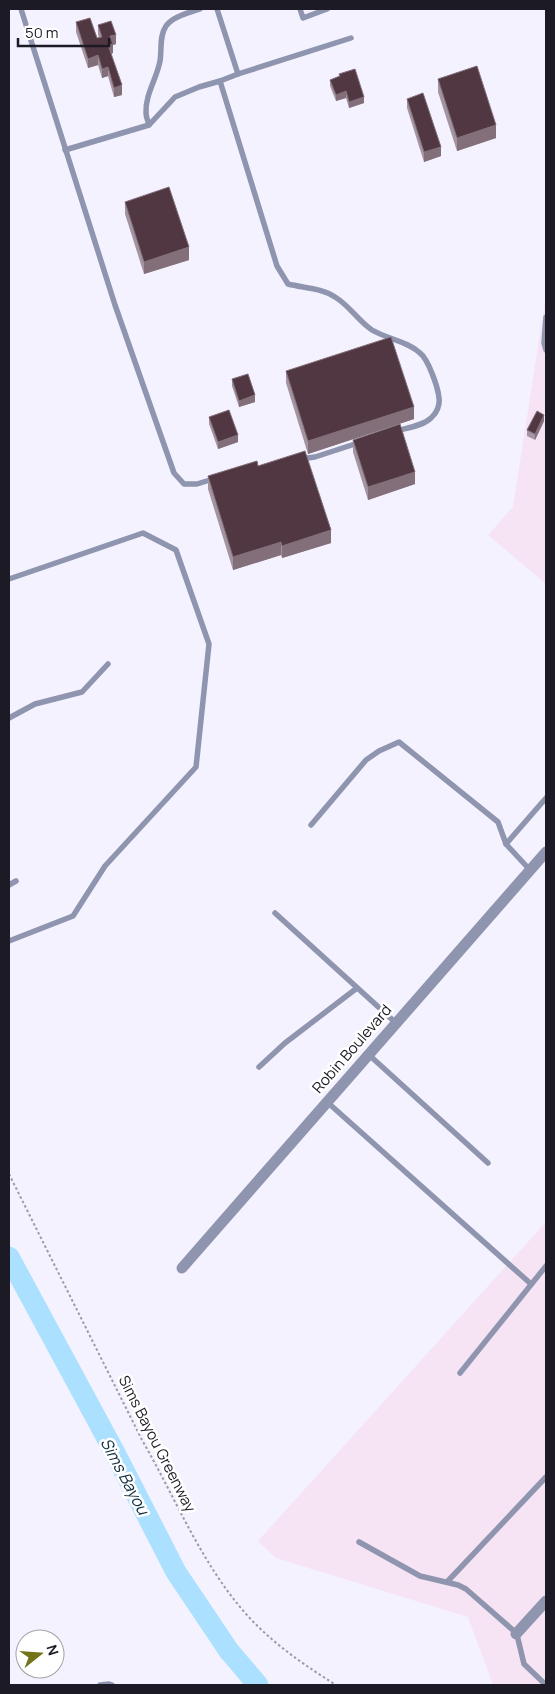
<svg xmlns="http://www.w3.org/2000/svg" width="555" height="1694" font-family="Manrope,sans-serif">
	<rect width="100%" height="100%" fill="#f3f2fe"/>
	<g fill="#f6e3f3">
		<path d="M 546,295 L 546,584 L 488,535 L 513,507 Z"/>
		<path d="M 546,1222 L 546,1685 L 493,1685 L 468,1617 L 276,1558 L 258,1541 Z"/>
	</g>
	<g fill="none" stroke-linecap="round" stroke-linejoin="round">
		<path stroke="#ace0ff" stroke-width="21" d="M 9,1257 L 115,1453 L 176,1572 L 229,1651 L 258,1685"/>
		<path stroke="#9b9aa5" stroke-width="2" stroke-dasharray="2.5 2.5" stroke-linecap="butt" d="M 9,1174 L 142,1440 C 176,1499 201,1563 246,1614 C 272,1643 304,1665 336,1685"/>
		<g stroke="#8f95af" stroke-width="5.5">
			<path d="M 21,9 L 115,305 L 174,473 L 184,484 L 197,484 L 213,479"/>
			<path d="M 217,9 L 238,74"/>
			<path d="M 300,9 L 303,18 L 327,9"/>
			<path d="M 351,38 L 238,74 L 220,81 L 277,266 L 288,284 C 304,288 322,288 335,297 C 350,306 358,321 372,330 C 387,339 407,341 420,353 C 428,359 438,387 439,398 C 440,405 437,413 431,418 C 423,426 406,428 396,431"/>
			<path d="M 149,125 C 148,121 146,117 146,113 C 145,95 157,78 160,61 C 162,50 159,36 166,26 C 173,16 189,13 200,9"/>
			<path d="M 65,150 L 149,125 L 175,97 L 199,87 L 220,81"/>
			<path d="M 546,317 L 544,343 L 546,350"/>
			<path d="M 300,459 L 315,457 L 358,443"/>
			<path d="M 9,579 L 143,533 L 176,550 L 209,644 L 196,767 L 105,866 L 73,916 L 9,941"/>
			<path d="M 9,718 L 35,704 L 82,692 L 108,664"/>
			<path d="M 311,825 L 366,760 L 379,751 L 399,742 L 498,822 L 506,844"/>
			<path d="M 530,870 L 506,844 L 546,798"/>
			<path d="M 9,885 L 16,881"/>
			<path d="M 275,913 L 396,1023"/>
			<path d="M 368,1054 L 488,1163"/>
			<path d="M 259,1067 L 285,1043 L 357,988"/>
			<path d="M 326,1101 L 531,1284"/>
			<path d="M 460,1373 L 546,1266"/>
			<path d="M 359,1542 L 420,1576 L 458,1585 L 466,1589 L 514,1631 L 518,1639 L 524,1664 L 546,1685"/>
			<path d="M 447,1582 L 546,1477"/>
			<path d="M 100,1685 L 109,1684 L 112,1685"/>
		</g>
		<g stroke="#8f95af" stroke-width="11">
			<path d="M 182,1268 L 546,852"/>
			<path d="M 516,1634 L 546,1601"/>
		</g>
	</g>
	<g fill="#a294a0">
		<path d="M 76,22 L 97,38 L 99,38 L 98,34 L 98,25 L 116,44 L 113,45 L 113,53 L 111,54 L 122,95 L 114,97 L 108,76 L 102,78 L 98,65 L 88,68 L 76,32 Z"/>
		<path d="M 339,74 L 364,103 L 349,108 L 346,98 L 336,101 L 330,86 L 330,80 L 339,76 Z"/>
		<path d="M 438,79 L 496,138 L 457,151 L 438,92 Z"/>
		<path d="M 407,99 L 441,156 L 424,162 L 407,108 Z"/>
		<path d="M 125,202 L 189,260 L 144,274 L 125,214 Z"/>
		<path d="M 286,371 L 414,419 L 308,454 L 286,383 Z"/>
		<path d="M 232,379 L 255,402 L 239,407 L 232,386 Z"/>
		<path d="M 209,417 L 238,442 L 218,449 L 209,424 Z"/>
		<path d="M 544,421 L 535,440 L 527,436 L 527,430 Z"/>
		<path d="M 353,440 L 415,484 L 368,500 L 353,452 Z"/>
		<path d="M 258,466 L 331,543 L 282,558 L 281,555 L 233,570 L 208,489 L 208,476 Z"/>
	</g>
	<g fill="#826f7a">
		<path d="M 116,35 L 116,44 L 113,45 L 113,53 L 108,55 L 108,45 L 110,36 Z"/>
		<path d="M 98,55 L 98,65 L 88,68 L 88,59 Z"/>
		<path d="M 108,67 L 108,76 L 102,78 L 102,69 Z"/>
		<path d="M 122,85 L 122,95 L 114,97 L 114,88 Z"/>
		<path d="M 346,91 L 346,98 L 336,101 L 336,95 Z"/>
		<path d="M 364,97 L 364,103 L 349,108 L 349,102 Z"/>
		<path d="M 496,125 L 496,138 L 457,151 L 457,138 Z"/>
		<path d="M 441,147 L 441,156 L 424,162 L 424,152 Z"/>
		<path d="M 189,247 L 189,260 L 144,274 L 144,262 Z"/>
		<path d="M 255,395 L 255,402 L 239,407 L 239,401 Z"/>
		<path d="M 414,407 L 414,419 L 308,454 L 308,441 Z"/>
		<path d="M 544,415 L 544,421 L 535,440 L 535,434 Z"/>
		<path d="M 238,435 L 238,442 L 218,449 L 218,442 Z"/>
		<path d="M 415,472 L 415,484 L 368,500 L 368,487 Z"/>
		<path d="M 331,530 L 331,543 L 282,558 L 282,546 Z"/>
		<path d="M 281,542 L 281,555 L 233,570 L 233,557 Z"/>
	</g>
	<g fill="#513741" stroke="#826f7a">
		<path d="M 90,18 L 97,38 L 102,37 L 98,25 L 111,21 L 116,35 L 110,36 L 113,44 L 108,45 L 122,85 L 114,88 L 108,67 L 102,69 L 98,55 L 88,59 L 76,22 Z"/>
		<path d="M 477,66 L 496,125 L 457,138 L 438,79 Z"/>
		<path d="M 355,69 L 364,97 L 349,102 L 346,91 L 336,95 L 330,80 L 340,76 L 339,74 Z"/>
		<path d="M 423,93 L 441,147 L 424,152 L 407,99 Z"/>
		<path d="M 169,187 L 189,247 L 144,262 L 125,202 Z"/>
		<path d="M 391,337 L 414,407 L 308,441 L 286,371 Z"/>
		<path d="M 248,374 L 255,395 L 239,401 L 232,379 Z"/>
		<path d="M 229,410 L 238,435 L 218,442 L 209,417 Z"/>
		<path d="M 537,411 L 544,415 L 535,434 L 527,430 Z"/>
		<path d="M 400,424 L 415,472 L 368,487 L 353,440 Z"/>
		<path d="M 305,451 L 331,530 L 282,546 L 281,542 L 233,557 L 208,476 L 257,461 L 258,466 Z"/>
	</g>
	<g text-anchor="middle" stroke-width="5" stroke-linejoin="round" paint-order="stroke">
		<g font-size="15" fill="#1c1b25" stroke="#fff">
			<text transform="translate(352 1049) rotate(-49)" y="5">Robin Boulevard</text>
			<text transform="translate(157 1444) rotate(63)" y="5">Sims Bayou Greenway</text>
		</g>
		<g font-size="16" font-style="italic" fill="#0e2d3d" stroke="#fff">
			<text transform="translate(125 1476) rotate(62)" y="6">Sims Bayou</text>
		</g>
	</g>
	<rect width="555" height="1694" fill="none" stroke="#1c1b25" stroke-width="20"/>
	<g transform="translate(40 1654) rotate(73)"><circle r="24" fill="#ffffff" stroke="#a4a4a8"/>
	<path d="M0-4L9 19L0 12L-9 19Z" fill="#737318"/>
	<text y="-8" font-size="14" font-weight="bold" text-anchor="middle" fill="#1c1b25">N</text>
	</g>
	<path d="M18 38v8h91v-8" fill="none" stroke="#1c1b25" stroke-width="2.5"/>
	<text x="25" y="38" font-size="15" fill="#1c1b25" stroke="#ffffff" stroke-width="4" paint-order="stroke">50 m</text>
</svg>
